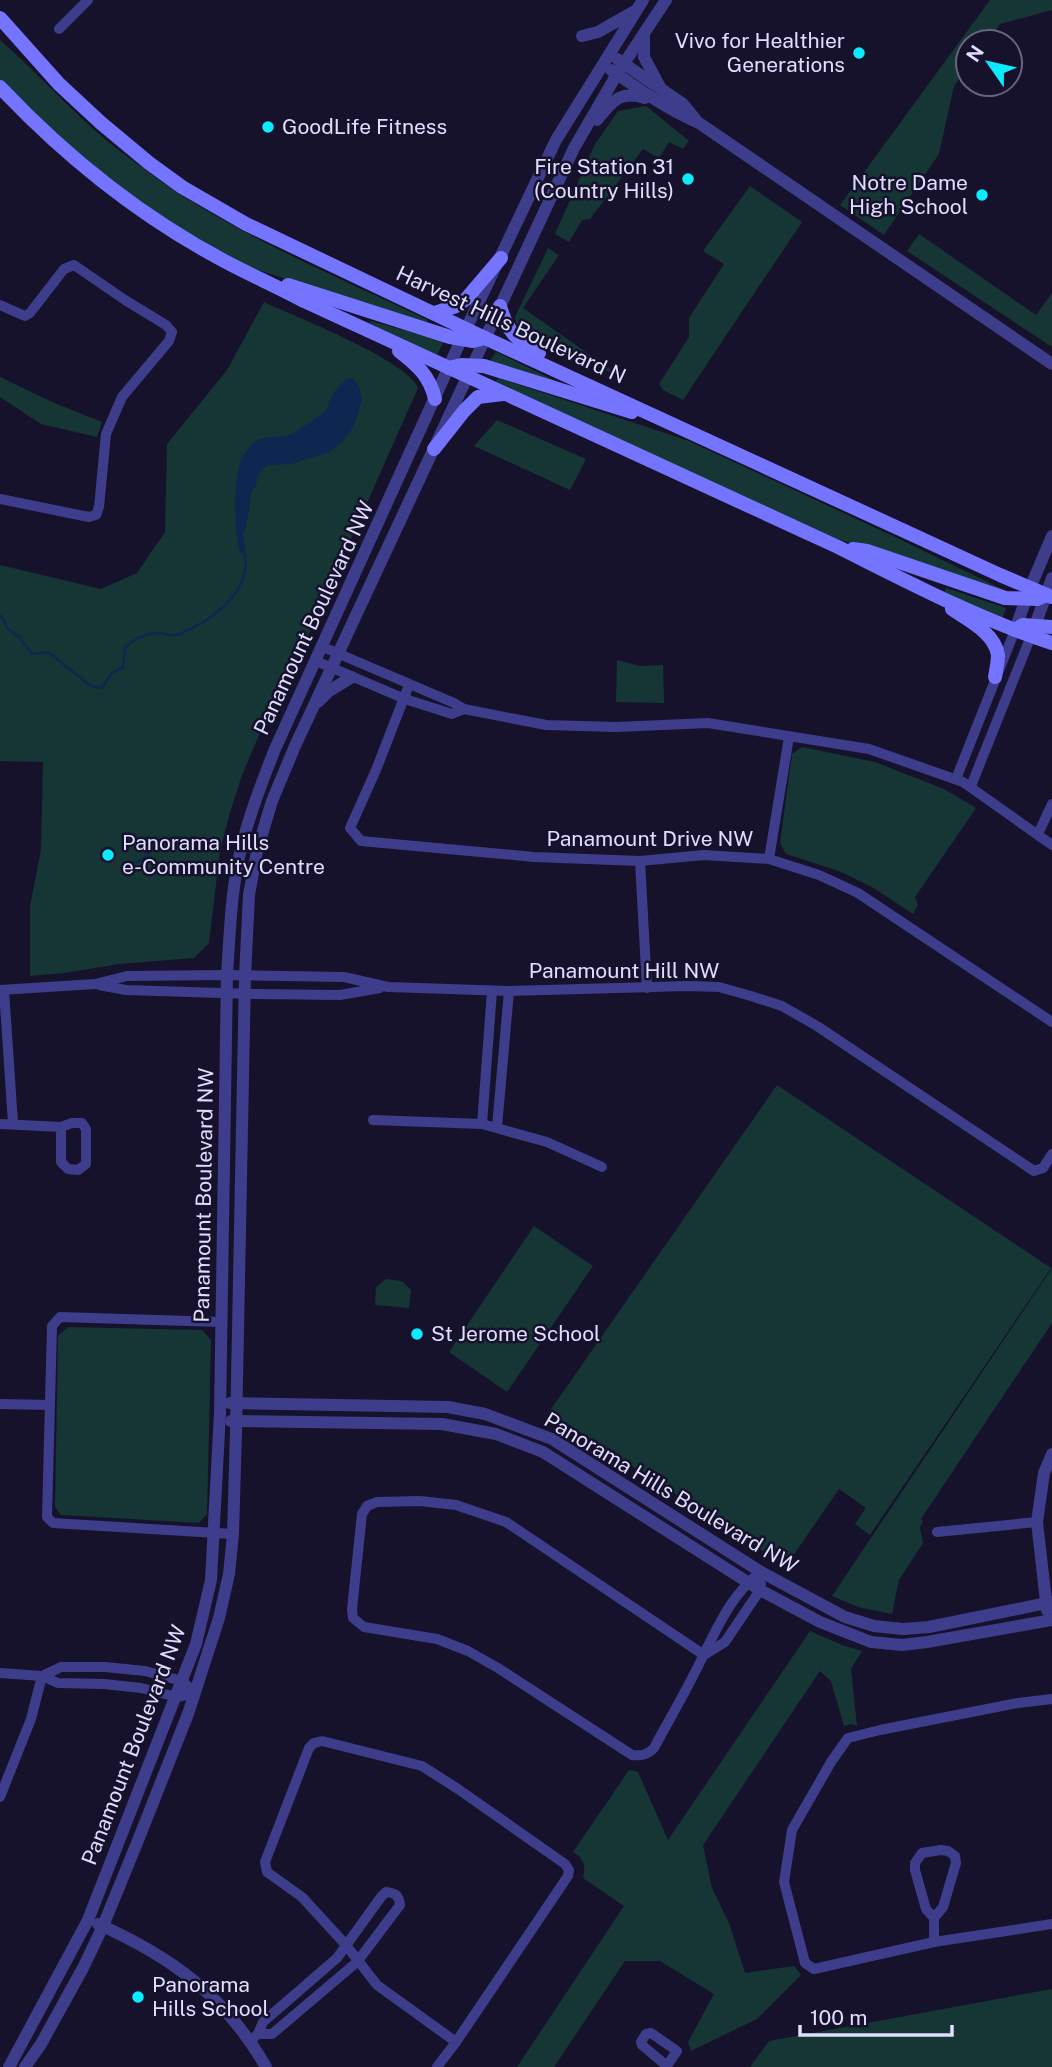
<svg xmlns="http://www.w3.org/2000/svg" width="1052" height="2067" font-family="'Public Sans',sans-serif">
	<rect width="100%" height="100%" fill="#16122c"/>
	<g fill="#153634">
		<path d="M 990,0 L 1052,0 L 1052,10 L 1000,24 L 987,42 L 968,42 L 968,67 L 954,86 L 939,154 L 884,235 L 840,205 Z"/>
		<path d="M 0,40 C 39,74 73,113 112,145 C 128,157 144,169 159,180 C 239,236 340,278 428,320 L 427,324 L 252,268 L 170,223 L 110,180 L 13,95 L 0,79 Z"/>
		<path d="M 646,106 L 689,141 L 683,149 L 669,142 L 659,158 L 643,149 L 590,219 L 582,220 L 569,242 L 555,234 L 595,144 L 618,111 Z"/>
		<path d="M 750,186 L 802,222 L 683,400 L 663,390 L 659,384 L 689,337 L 689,318 L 724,264 L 703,251 Z"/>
		<path d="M 919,234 L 1036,315 L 1052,293 L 1052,347 L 907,251 Z"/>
		<path d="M 548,248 L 559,255 L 523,308 L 623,378 L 551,346 L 516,323 L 515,317 Z"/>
		<path d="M 264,302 C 294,316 409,361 418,388 L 276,708 L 271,706 L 241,778 L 229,816 L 220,851 L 209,943 L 194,958 L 119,964 L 65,973 L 30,976 L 30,906 L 41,850 L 43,762 L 0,761 L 0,565 L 101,589 L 137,573 L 165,532 L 167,444 L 227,370 Z"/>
		<path d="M 371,321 L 444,341 L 436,357 L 368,323 Z"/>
		<path d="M 496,352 L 560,383 L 491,363 L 491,359 Z"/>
		<path d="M 0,377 L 52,402 L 102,422 L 97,437 L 41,424 L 0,397 Z"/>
		<path d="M 498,378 L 689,441 L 893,536 L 1002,589 L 1000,592 L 881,552 L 837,539 L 495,383 Z"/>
		<path d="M 497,420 L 586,459 L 570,490 L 474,446 Z"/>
		<path d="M 946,588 L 1006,608 L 1002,619 L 944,592 Z"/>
		<path d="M 617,660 L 640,666 L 663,665 L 664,703 L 616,702 Z"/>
		<path d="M 802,747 L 875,762 L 944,789 L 976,808 L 915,897 L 918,905 L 913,914 L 872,887 L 839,871 L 786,854 L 780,843 L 792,754 Z"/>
		<path d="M 777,1085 L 1051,1268 L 870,1535 L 855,1524 L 866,1508 L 839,1489 L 786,1566 L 549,1412 Z"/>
		<path d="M 534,1226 L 593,1266 L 507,1392 L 449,1352 Z"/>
		<path d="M 1052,1268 L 1052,1323 L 921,1519 L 923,1521 L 920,1528 L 923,1543 L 899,1580 L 892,1614 L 858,1607 L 832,1596 Z"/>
		<path d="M 386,1279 L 402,1281 L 411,1290 L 409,1308 L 375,1305 L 376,1287 Z"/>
		<path d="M 68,1327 L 202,1330 L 211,1340 L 207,1514 L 199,1523 L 61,1515 L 55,1507 L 58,1336 Z"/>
		<path d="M 810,1631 L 842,1645 L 862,1651 L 851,1669 L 857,1726 L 851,1724 L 844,1726 L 831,1681 L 820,1671 L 703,1845 L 712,1888 L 729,1923 L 745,1973 L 794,1966 L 801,1975 L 757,2019 L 691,2051 L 688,2042 L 714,1994 L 660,1961 L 625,1961 L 554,2067 L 517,2067 L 624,1906 L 583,1878 C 586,1867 584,1858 573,1852 L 629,1770 L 638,1772 L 668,1840 Z"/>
		<path d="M 1052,1989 L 1052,2067 L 750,2067 L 769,2041 Z"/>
	</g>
	<path fill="#0d2750" d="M 349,378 L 353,378 L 359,387 L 362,400 L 354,426 L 344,440 L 330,452 L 314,457 L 291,464 L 268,465 L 258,475 L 256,486 L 252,490 L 246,528 L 243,532 L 245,549 L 241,554 C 233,537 234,480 240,463 C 242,457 250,445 256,441 C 265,435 278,438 288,435 C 296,433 317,417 324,412 C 328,409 327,406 329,402 C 333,391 340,384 349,378 Z"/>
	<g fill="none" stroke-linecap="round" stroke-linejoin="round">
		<g stroke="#0d2750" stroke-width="2.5">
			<path d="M 0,616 L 2,616 L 7,628 L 19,637 L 32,654 L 48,652 L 91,686 L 102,688 L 111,674 L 123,667 L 125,648 C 135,638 145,633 159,633 C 164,634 170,636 175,635 C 180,635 185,631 190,629 C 218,616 254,586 244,551"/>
			<path d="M 126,864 L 138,862 L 148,855 L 146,844"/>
		</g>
		<g stroke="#3e3d8b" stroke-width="10">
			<path d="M 59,29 L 88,0"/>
			<path d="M 0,305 L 25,316 L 30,313 L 64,269 L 74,265 L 125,300 L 166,325 L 172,332 L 169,341 L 122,397 L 106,434 L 99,507 L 96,515 L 89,517 L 0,499"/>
			<path d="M 323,647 L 454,703 L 464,709 L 546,725 L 616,727 L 708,723 L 869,749 L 963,782 L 1052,845"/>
			<path d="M 316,661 L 405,699 L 452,714 L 464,709"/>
			<path d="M 409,685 L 376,770 L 350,828 L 361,841 L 534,857 L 640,861 L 704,855 L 769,859 L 819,875 L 858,893 L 1052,1022"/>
			<path d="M 956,779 L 1015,630"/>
			<path d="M 971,786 L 1031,636"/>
			<path d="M 1038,834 L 1052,804"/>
			<path d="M 769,859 L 789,737"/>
			<path d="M 640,861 L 647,988"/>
			<path d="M 99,985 L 126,990 L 254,994 L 340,995 L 380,988"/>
			<path d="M 0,990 L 95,984 L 127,976 L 227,975 L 344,977 L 388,987 L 509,991 L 688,986 L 719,987 L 751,996 L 782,1006 L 817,1026 L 1034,1171 L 1043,1168 L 1052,1154"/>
			<path d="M 4,990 L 13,1123"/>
			<path d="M 373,1120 L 482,1124 L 547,1142 L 602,1167"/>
			<path d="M 0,1124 L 61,1127 L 72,1123 L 82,1123 L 86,1129 L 86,1164 L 78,1170 L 68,1169 L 61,1162 L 61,1127"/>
			<path d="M 482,1124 L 492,991"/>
			<path d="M 497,1127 L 509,991"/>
			<path d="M 221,1322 L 60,1317 L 52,1326 L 47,1517 L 53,1523 L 233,1534"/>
			<path d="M 0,1404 L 50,1405"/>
			<path d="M 937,1532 L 1037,1522"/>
			<path d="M 704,1655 L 506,1522 L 456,1505 L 420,1501 L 377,1502 L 367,1506 L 362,1514 L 352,1609 L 353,1618 L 364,1627 L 437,1639 L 468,1651 L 498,1668 L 632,1755 C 642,1756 647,1755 654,1748 C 670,1718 688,1688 703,1656 C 718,1626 733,1592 761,1572"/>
			<path d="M 704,1655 L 725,1642 L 760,1590 L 761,1584"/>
			<path d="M 0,1673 L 42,1676 L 58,1683 L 104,1684 L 141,1688 L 177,1697 L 195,1693"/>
			<path d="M 42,1676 L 61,1667 L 105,1667 L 145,1671 L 182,1681 L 195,1693"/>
			<path d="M 1052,1699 L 1018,1703 L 880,1730 L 848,1738 L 831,1762 L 792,1830 L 784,1882 L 805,1963 L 814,1969 L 934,1942 L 1052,1924"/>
			<path d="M 322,1741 L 422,1766 L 458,1789 L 565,1864 L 569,1870 L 568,1876 L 456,2042 L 377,1985 L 346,1945 L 302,1897 L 267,1872 L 265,1862 L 309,1748 L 314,1743 Z"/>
			<path d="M 0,1797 L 31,1719 L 42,1676"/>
			<path d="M 941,1850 L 948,1851 L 955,1856 L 956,1863 L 943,1907 L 934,1918 L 926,1909 L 915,1870 L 915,1863 L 922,1853 Z"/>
			<path d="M 934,1918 L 934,1942"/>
			<path d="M 250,2041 L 258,2034 L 263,2022 L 337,1958 L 381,1897 L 386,1892 C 396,1893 399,1896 400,1905 L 357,1962 L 272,2034 L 258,2034"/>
			<path d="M 437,2067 L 456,2042"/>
			<path d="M 666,2067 L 677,2051 L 651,2033 L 646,2034 L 641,2042 L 642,2045 L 667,2066"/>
		</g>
		<g stroke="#3e3d8b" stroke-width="12">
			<path d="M 644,35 L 644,57 L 660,87"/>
			<path d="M 582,36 L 598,32 L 633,12"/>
			<path d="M 617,59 L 683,104 L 696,120"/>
			<path d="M 611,70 C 640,90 667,109 699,123 L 1052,364"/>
			<path d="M 597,120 C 612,102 619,90 645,98"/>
			<path d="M 1015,630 L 1030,588 L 1052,536"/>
			<path d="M 1032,634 L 1052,578"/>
			<path d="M 318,702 L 329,691 L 352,677"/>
			<path d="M 230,1403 L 448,1407 L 485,1414 L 552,1439 L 761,1572 L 845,1617 L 874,1626 L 903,1629 L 929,1627 L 1052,1602"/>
			<path d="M 231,1421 L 442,1424 L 496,1434 L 543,1452 L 760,1590 L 820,1622 L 871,1642 L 902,1645 L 927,1642 L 1052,1620"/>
			<path d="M 1047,1610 L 1037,1522 L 1044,1473 L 1052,1454"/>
			<path d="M 98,1924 C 172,1957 225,1996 266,2067"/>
			<path d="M 9,2067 L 88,1920 L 196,1644 L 211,1580 L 220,1413 L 227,975 C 230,931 231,885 243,841 C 251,810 263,779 275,749 L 466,329 L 556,140 L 643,0"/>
			<path d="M 25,2067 L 41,2044 L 83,1968 L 103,1926 L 137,1843 L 188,1714 L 219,1618 L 229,1574 L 233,1534 L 236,1432 L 245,976 L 249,895 L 257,851 L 272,801 L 295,746 L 574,148 L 617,74 L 666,0"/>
		</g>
		<g stroke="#7574ff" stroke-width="14">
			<path d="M 0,18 L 59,84 L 101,123 L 149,163 L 182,187 L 246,224 L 485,338 L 1000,575 L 1052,597"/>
			<path d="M 0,87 C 67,158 145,220 232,265 C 255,277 280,288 304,301 L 838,547 C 908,582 978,619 1052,643"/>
			<path d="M 288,285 L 450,337 L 473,341 L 485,338"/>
			<path d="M 500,306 C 507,332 517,340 539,353"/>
			<path d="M 435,313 L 456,306 L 466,299 L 501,258"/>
			<path d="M 399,351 C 417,365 430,376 435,399"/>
			<path d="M 449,368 L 461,365 L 484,366 L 632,412"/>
			<path d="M 434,449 L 464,411 L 478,397 L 503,394"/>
			<path d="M 853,549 L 867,551 L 1005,598 L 1037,599 L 1046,595"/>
			<path d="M 952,609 C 968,620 995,633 998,655 C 998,662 996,671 995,677"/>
			<path d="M 1015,630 L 1023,625 L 1052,627"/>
		</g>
	</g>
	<g fill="#0aecfe" stroke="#16122c" stroke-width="2.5">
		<circle cx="859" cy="53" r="7"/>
		<circle cx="268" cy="127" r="7"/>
		<circle cx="688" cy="179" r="7"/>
		<circle cx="982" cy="195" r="7"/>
		<circle cx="108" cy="855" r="7"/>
		<circle cx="417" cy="1334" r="7"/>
		<circle cx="138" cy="1997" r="7"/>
	</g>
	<g text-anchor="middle" stroke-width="5" stroke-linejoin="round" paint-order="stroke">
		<g font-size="21" fill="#e0ddff" stroke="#16122c" text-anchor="start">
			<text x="845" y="48" text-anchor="end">Vivo for Healthier<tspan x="845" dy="24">Generations</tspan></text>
			<text x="282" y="134">GoodLife Fitness</text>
			<text x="674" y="174" text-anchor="end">Fire Station 31<tspan x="674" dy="24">(Country Hills)</tspan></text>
			<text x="968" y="190" text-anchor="end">Notre Dame<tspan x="968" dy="24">High School</tspan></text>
			<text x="122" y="850">Panorama Hills<tspan x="122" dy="24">e-Community Centre</tspan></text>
			<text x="431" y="1341">St Jerome School</text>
			<text x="152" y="1992">Panorama<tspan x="152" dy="24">Hills School</tspan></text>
		</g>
		<g font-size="21" fill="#e0ddff" stroke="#16122c">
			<text transform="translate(511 325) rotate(25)" y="7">Harvest Hills Boulevard N</text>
			<text transform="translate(314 618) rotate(-65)" y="7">Panamount Boulevard NW</text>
			<text x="650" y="846">Panamount Drive NW</text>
			<text x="624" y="978">Panamount Hill NW</text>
			<text transform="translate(204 1195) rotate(-89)" y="7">Panamount Boulevard NW</text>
			<text transform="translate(671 1493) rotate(31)" y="7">Panorama Hills Boulevard NW</text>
			<text transform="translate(134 1745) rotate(-69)" y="7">Panamount Boulevard NW</text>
		</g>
	</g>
	<g transform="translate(989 63) rotate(304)"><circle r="33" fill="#16122c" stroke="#676380" stroke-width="2"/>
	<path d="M0-5L12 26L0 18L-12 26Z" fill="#0aecfe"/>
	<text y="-10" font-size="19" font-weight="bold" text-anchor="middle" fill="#e0ddff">N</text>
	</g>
	<path d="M800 2025v10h152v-10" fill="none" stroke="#e0ddff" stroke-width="3.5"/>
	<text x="810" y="2025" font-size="21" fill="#e0ddff" stroke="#16122c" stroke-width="5" paint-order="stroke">100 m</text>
</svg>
